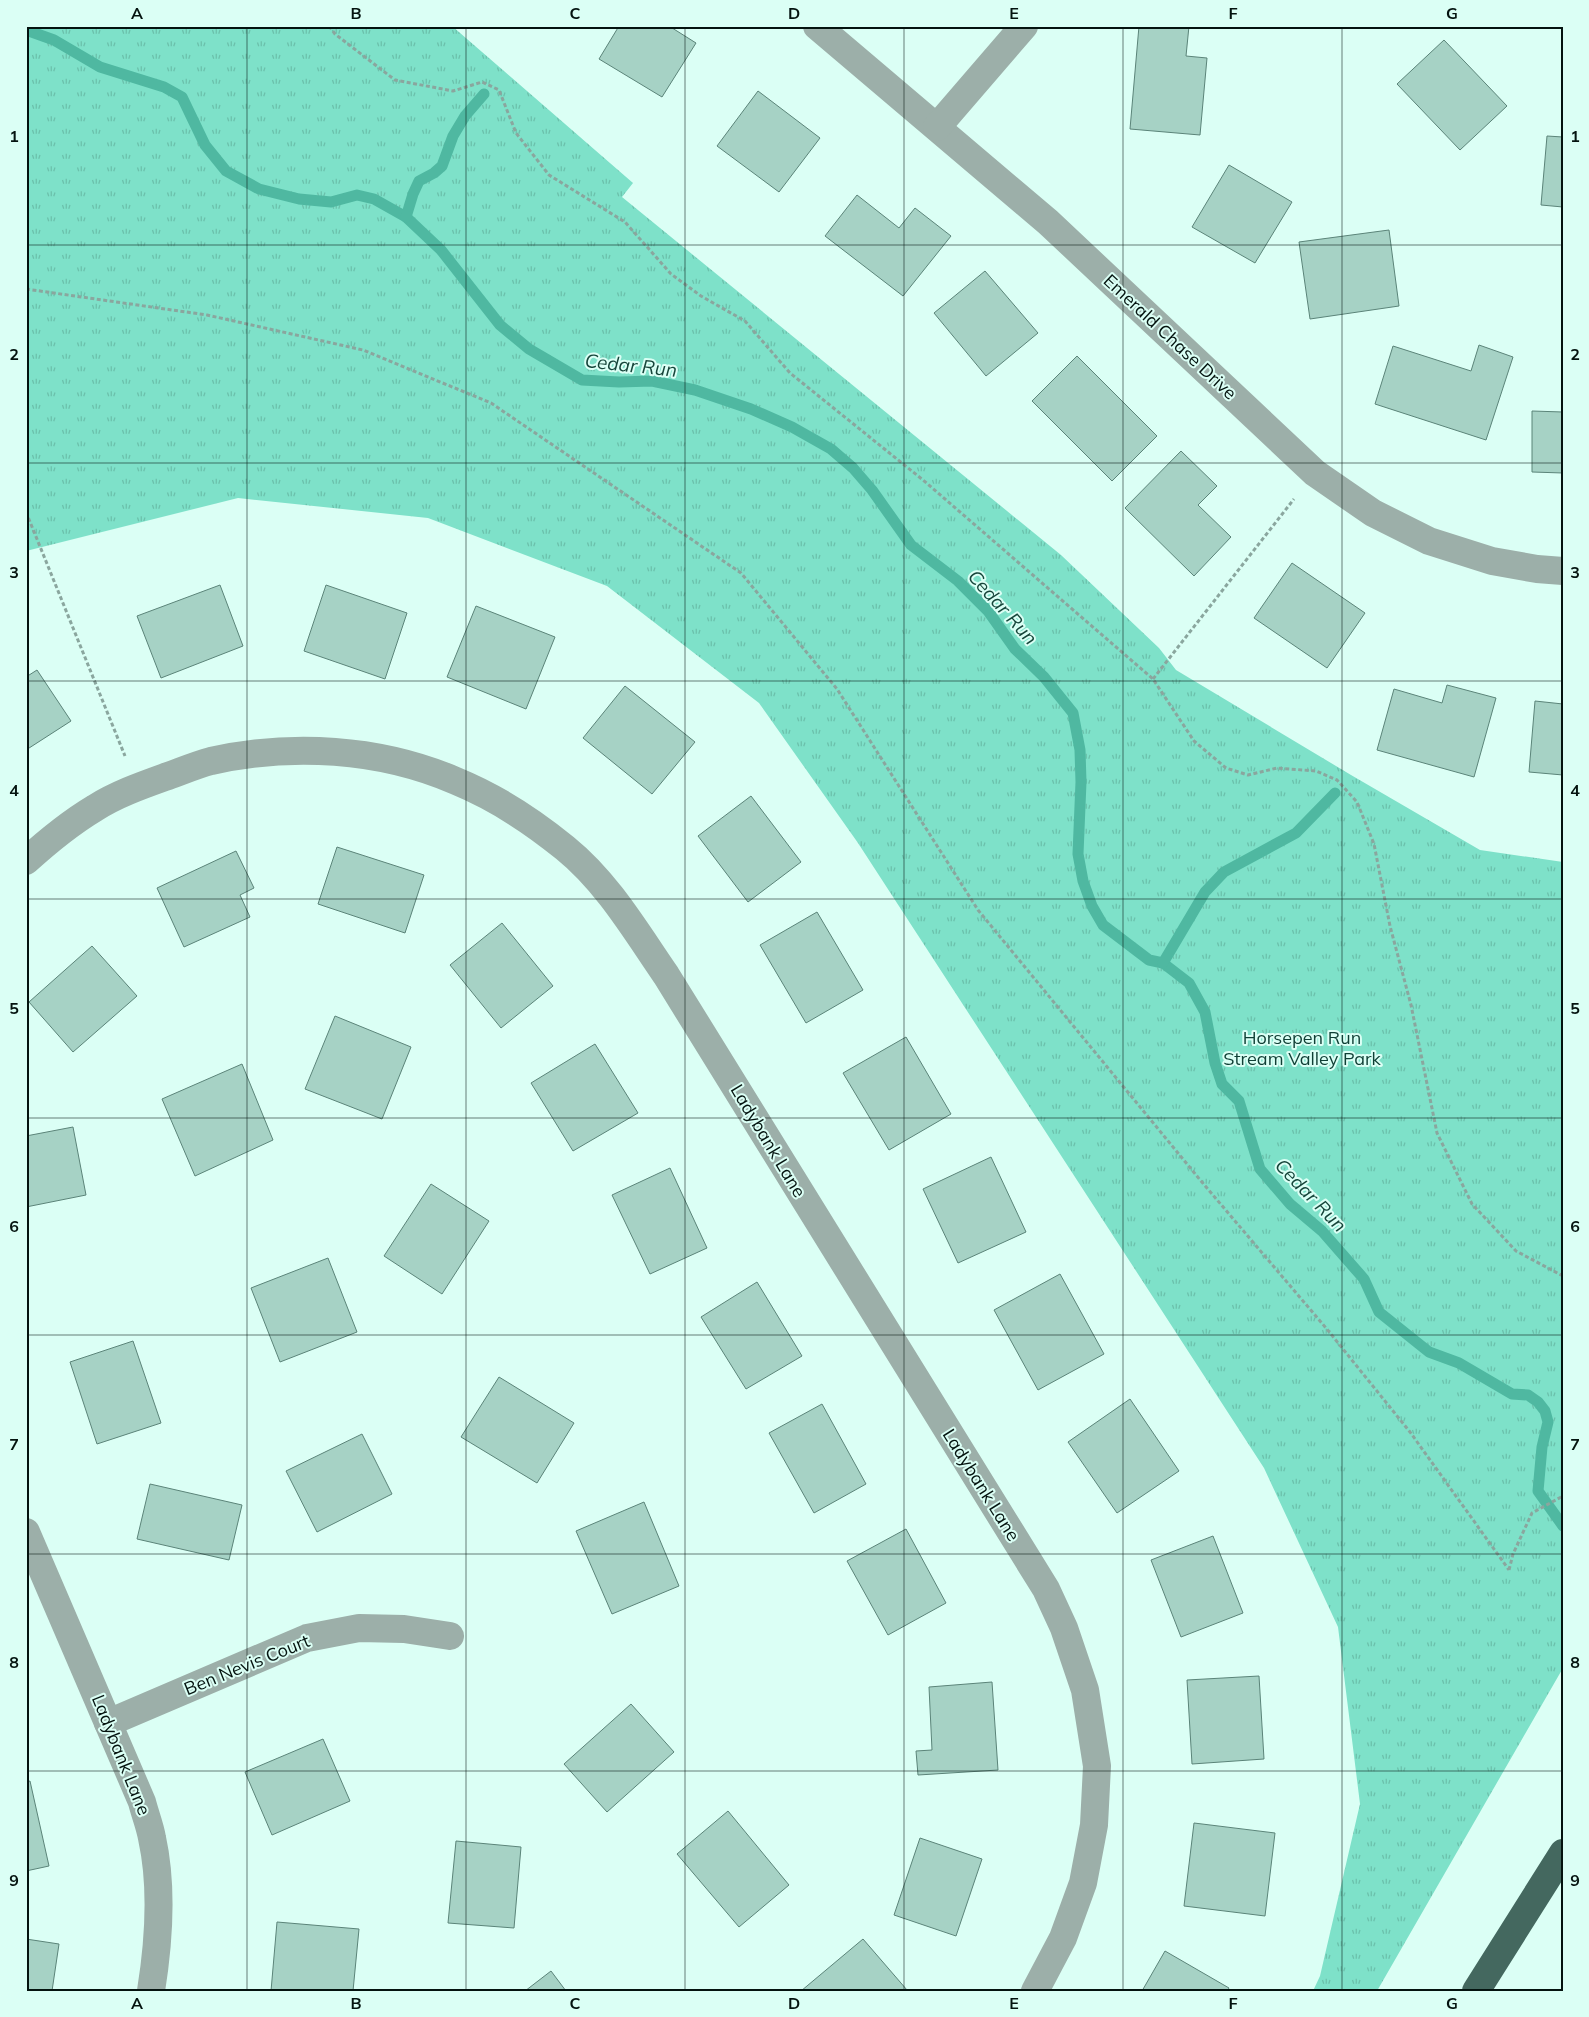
<svg xmlns="http://www.w3.org/2000/svg" width="1589" height="2017" font-family="Mulish,sans-serif">
	<defs>
		<pattern id="park-tufts" width="24" height="20" patternUnits="userSpaceOnUse" patternTransform="scale(1.25)"><rect width="24" height="20" fill="#7ee1c9"/><path d="M3 7l-1-3M5 7V3M7 7l1-3M15 17l-1-3M17 17v-4M19 17l1-3" fill="none" stroke="#6bc0ab"/></pattern>
	</defs>
	<rect width="100%" height="100%" fill="#dbfff5"/>
	<path fill="url(#park-tufts)" d="M 26,26 L 452,26 L 633,183 L 622,197 L 1061,555 L 1159,648 L 1176,670 L 1351,775 L 1480,850 L 1563,862 L 1563,1668 L 1377,1991 L 1313,1991 L 1320,1976 L 1360,1804 L 1338,1627 L 1264,1468 L 858,843 L 759,703 L 607,586 L 428,518 L 238,498 L 26,551 Z"/>
	<g fill="none" stroke-linecap="round" stroke-linejoin="round">
		<g stroke="#4fb8a1" stroke-width="11">
			<path d="M 26,30 L 54,40 L 100,67 L 164,87 L 182,97 L 205,145 L 226,171 L 259,189 L 299,199 L 331,202 L 357,195 L 374,199 L 406,217 L 441,250 L 500,325 L 529,349 L 582,380 L 619,382 L 652,381 L 695,390 L 751,409 L 792,427 L 831,449 L 853,468 L 872,490 L 911,545 L 958,581 L 988,611 L 1015,649 L 1044,677 L 1073,713 L 1080,750 L 1081,782 L 1078,854 L 1083,881 L 1092,906 L 1103,925 L 1149,960 L 1163,963 L 1189,983 L 1205,1012 L 1215,1063 L 1222,1084 L 1239,1101 L 1260,1169 L 1290,1204 L 1322,1231 L 1364,1279 L 1379,1312 L 1429,1352 L 1459,1363 L 1512,1394 L 1528,1395 L 1538,1402 L 1545,1411 L 1548,1422 L 1542,1447 L 1538,1491 L 1563,1526"/>
			<path d="M 406,217 L 413,194 L 419,181 L 434,173 L 442,166 L 453,136 L 465,116 L 484,94"/>
			<path d="M 1163,963 L 1205,892 L 1224,872 L 1296,833 L 1335,793"/>
		</g>
	</g>
	<g fill="#a6d2c5" stroke="#5b8479">
		<path d="M 619,26 L 669,26 L 696,43 L 662,97 L 599,59 Z"/>
		<path d="M 1139,26 L 1189,26 L 1186,56 L 1207,58 L 1200,135 L 1130,129 Z"/>
		<path d="M 1444,40 L 1507,106 L 1460,150 L 1397,84 Z"/>
		<path d="M 758,91 L 820,138 L 779,192 L 717,146 Z"/>
		<path d="M 1547,136 L 1563,137 L 1563,207 L 1541,205 Z"/>
		<path d="M 1229,165 L 1292,202 L 1255,263 L 1192,227 Z"/>
		<path d="M 857,195 L 899,228 L 915,208 L 951,236 L 903,296 L 825,236 Z"/>
		<path d="M 1389,230 L 1399,306 L 1310,319 L 1299,242 Z"/>
		<path d="M 985,271 L 1038,333 L 986,376 L 934,313 Z"/>
		<path d="M 1479,345 L 1513,357 L 1486,440 L 1375,404 L 1393,346 L 1471,371 Z"/>
		<path d="M 1077,356 L 1157,436 L 1112,481 L 1032,401 Z"/>
		<path d="M 1532,411 L 1563,412 L 1563,473 L 1532,472 Z"/>
		<path d="M 1181,451 L 1217,486 L 1198,505 L 1231,537 L 1194,576 L 1125,508 Z"/>
		<path d="M 1292,563 L 1365,613 L 1327,668 L 1254,618 Z"/>
		<path d="M 220,585 L 243,646 L 161,678 L 137,616 Z"/>
		<path d="M 326,585 L 407,613 L 385,679 L 304,651 Z"/>
		<path d="M 476,606 L 555,637 L 526,709 L 447,677 Z"/>
		<path d="M 37,670 L 71,721 L 26,750 L 26,677 Z"/>
		<path d="M 1447,685 L 1496,698 L 1474,777 L 1377,750 L 1394,689 L 1442,703 Z"/>
		<path d="M 625,686 L 695,742 L 652,794 L 583,738 Z"/>
		<path d="M 1535,701 L 1563,704 L 1563,775 L 1529,772 Z"/>
		<path d="M 751,796 L 801,862 L 748,902 L 698,836 Z"/>
		<path d="M 337,847 L 424,875 L 405,933 L 318,904 Z"/>
		<path d="M 236,851 L 254,888 L 240,895 L 250,917 L 184,947 L 157,888 Z"/>
		<path d="M 817,912 L 863,990 L 806,1023 L 760,945 Z"/>
		<path d="M 502,923 L 553,986 L 501,1028 L 450,965 Z"/>
		<path d="M 92,946 L 137,996 L 73,1052 L 29,1002 Z"/>
		<path d="M 335,1016 L 411,1047 L 382,1119 L 305,1089 Z"/>
		<path d="M 906,1037 L 951,1114 L 889,1150 L 843,1073 Z"/>
		<path d="M 595,1044 L 638,1113 L 573,1151 L 531,1083 Z"/>
		<path d="M 242,1064 L 273,1140 L 195,1176 L 162,1099 Z"/>
		<path d="M 73,1127 L 86,1195 L 26,1207 L 26,1136 Z"/>
		<path d="M 991,1157 L 1026,1232 L 958,1263 L 923,1189 Z"/>
		<path d="M 670,1168 L 707,1248 L 650,1274 L 612,1195 Z"/>
		<path d="M 431,1184 L 489,1221 L 442,1294 L 384,1256 Z"/>
		<path d="M 328,1258 L 357,1332 L 280,1362 L 251,1288 Z"/>
		<path d="M 1060,1274 L 1104,1354 L 1038,1390 L 994,1310 Z"/>
		<path d="M 757,1282 L 802,1356 L 746,1389 L 701,1317 Z"/>
		<path d="M 133,1341 L 161,1423 L 97,1444 L 70,1362 Z"/>
		<path d="M 499,1377 L 574,1423 L 537,1483 L 461,1437 Z"/>
		<path d="M 1130,1399 L 1179,1471 L 1117,1513 L 1068,1442 Z"/>
		<path d="M 822,1404 L 866,1484 L 814,1513 L 769,1433 Z"/>
		<path d="M 362,1434 L 392,1494 L 317,1532 L 286,1471 Z"/>
		<path d="M 150,1484 L 242,1505 L 229,1560 L 137,1539 Z"/>
		<path d="M 644,1502 L 679,1586 L 612,1614 L 576,1531 Z"/>
		<path d="M 906,1529 L 946,1603 L 888,1635 L 847,1561 Z"/>
		<path d="M 1213,1536 L 1243,1613 L 1181,1637 L 1151,1560 Z"/>
		<path d="M 1259,1676 L 1264,1759 L 1192,1764 L 1187,1680 Z"/>
		<path d="M 992,1682 L 998,1770 L 918,1775 L 916,1751 L 932,1750 L 929,1687 Z"/>
		<path d="M 631,1704 L 674,1752 L 607,1812 L 564,1764 Z"/>
		<path d="M 323,1739 L 350,1801 L 272,1835 L 245,1772 Z"/>
		<path d="M 30,1781 L 49,1866 L 26,1871 L 26,1782 Z"/>
		<path d="M 728,1811 L 789,1885 L 739,1927 L 677,1854 Z"/>
		<path d="M 1194,1823 L 1275,1833 L 1265,1916 L 1184,1906 Z"/>
		<path d="M 920,1838 L 982,1859 L 956,1936 L 894,1915 Z"/>
		<path d="M 456,1841 L 521,1847 L 514,1928 L 448,1923 Z"/>
		<path d="M 277,1922 L 359,1929 L 353,1991 L 271,1991 Z"/>
		<path d="M 26,1939 L 59,1944 L 52,1991 L 26,1991 Z"/>
		<path d="M 863,1939 L 907,1990 L 801,1991 Z"/>
		<path d="M 1165,1951 L 1229,1988 L 1227,1991 L 1142,1991 Z"/>
		<path d="M 551,1971 L 566,1991 L 525,1991 Z"/>
	</g>
	<g fill="none" stroke-linecap="round" stroke-linejoin="round">
		<g stroke="#8aa69e" stroke-width="3" stroke-dasharray="4 2.5" stroke-linecap="butt">
			<path d="M 329,26 L 335,34 L 395,80 L 453,91 L 482,82 L 499,90 L 516,133 L 549,175 L 625,222 L 671,274 L 701,296 L 745,321 L 790,373 L 923,480 L 1153,679 L 1194,741 L 1226,768 L 1248,775 L 1277,768 L 1316,771 L 1337,780 L 1357,802 L 1374,844 L 1390,926 L 1411,1005 L 1437,1133 L 1472,1204 L 1516,1251 L 1563,1276"/>
			<path d="M 26,289 L 207,315 L 363,350 L 491,403 L 741,573 L 837,689 L 978,910 L 1201,1181 L 1326,1328 L 1410,1432 L 1509,1570"/>
			<path d="M 26,512 L 125,756"/>
			<path d="M 1153,679 L 1294,499"/>
			<path d="M 1509,1570 L 1513,1554 L 1532,1513 L 1563,1496"/>
		</g>
		<g stroke="#9cafa9" stroke-width="28">
			<path d="M 817,26 L 1048,222 L 1315,473 L 1373,513 L 1429,541 L 1492,561 L 1537,569 L 1563,571"/>
			<path d="M 937,127 L 1024,26"/>
			<path d="M 26,861 C 48,841 70,823 95,808 C 117,794 143,785 168,776 C 182,771 196,765 211,761 C 291,743 380,748 456,781 C 495,797 532,821 565,848 C 607,882 635,930 666,975 L 1046,1589 L 1064,1628 L 1085,1690 L 1097,1766 L 1094,1825 L 1083,1883 L 1063,1938 L 1035,1991"/>
			<path d="M 26,1532 L 142,1802 C 145,1814 150,1826 152,1838 C 163,1888 159,1941 151,1991"/>
			<path d="M 108,1723 L 307,1638 L 359,1628 L 404,1629 L 450,1636"/>
		</g>
		<path stroke="#44685f" stroke-width="28" d="M 1476,1991 L 1563,1853"/>
	</g>
	<path fill="none" stroke="#04130f" stroke-width="1" stroke-opacity="0.55" d="M 247,26 L 247,1991M 466,26 L 466,1991M 685,26 L 685,1991M 904,26 L 904,1991M 1123,26 L 1123,1991M 1342,26 L 1342,1991M 26,245 L 1563,245M 26,463 L 1563,463M 26,681 L 1563,681M 26,899 L 1563,899M 26,1118 L 1563,1118M 26,1335 L 1563,1335M 26,1554 L 1563,1554M 26,1771 L 1563,1771"/>
	<g text-anchor="middle" stroke-width="4" stroke-linejoin="round" paint-order="stroke">
		<g font-size="18" fill="#04130f" stroke="#dbfff5">
			<text transform="translate(1170 337) rotate(43)" y="6">Emerald Chase Drive</text>
			<text transform="translate(768 1141) rotate(59)" y="6">Ladybank Lane</text>
			<text transform="translate(981 1485) rotate(58)" y="6">Ladybank Lane</text>
			<text transform="translate(247 1665) rotate(-22)" y="6">Ben Nevis Court</text>
			<text transform="translate(121 1755) rotate(68)" y="6">Ladybank Lane</text>
		</g>
		<g font-size="18" fill="#0f3f35" stroke="#dbfff5">
			<text x="1302" y="1044">Horsepen Run<tspan x="1302" dy="21">Stream Valley Park</tspan></text>
		</g>
		<g font-size="19" font-style="italic" fill="#16453a" stroke="#dbfff5">
			<text transform="translate(631 365) rotate(6)" y="7">Cedar Run</text>
			<text transform="translate(1003 607) rotate(48)" y="7">Cedar Run</text>
			<text transform="translate(1311 1195) rotate(46)" y="7">Cedar Run</text>
		</g>
	</g>
	<rect width="1589" height="2017" fill="none" stroke="#dbfff5" stroke-width="55"/>
	<rect x="28" y="28" width="1534" height="1962" fill="none" stroke="#04130f" stroke-width="2"/>
	<g font-size="16" text-anchor="middle" font-weight="bold" fill="#04130f">
		<text x="137" y="19">A</text>
		<text x="356" y="19">B</text>
		<text x="575" y="19">C</text>
		<text x="794" y="19">D</text>
		<text x="1014" y="19">E</text>
		<text x="1233" y="19">F</text>
		<text x="1452" y="19">G</text>
		<text x="14" y="142">1</text>
		<text x="1575" y="142">1</text>
		<text x="14" y="360">2</text>
		<text x="1575" y="360">2</text>
		<text x="14" y="578">3</text>
		<text x="1575" y="578">3</text>
		<text x="14" y="796">4</text>
		<text x="1575" y="796">4</text>
		<text x="14" y="1014">5</text>
		<text x="1575" y="1014">5</text>
		<text x="14" y="1232">6</text>
		<text x="1575" y="1232">6</text>
		<text x="14" y="1450">7</text>
		<text x="1575" y="1450">7</text>
		<text x="14" y="1668">8</text>
		<text x="1575" y="1668">8</text>
		<text x="14" y="1886">9</text>
		<text x="1575" y="1886">9</text>
		<text x="137" y="2009">A</text>
		<text x="356" y="2009">B</text>
		<text x="575" y="2009">C</text>
		<text x="794" y="2009">D</text>
		<text x="1014" y="2009">E</text>
		<text x="1233" y="2009">F</text>
		<text x="1452" y="2009">G</text>
	</g>
</svg>
